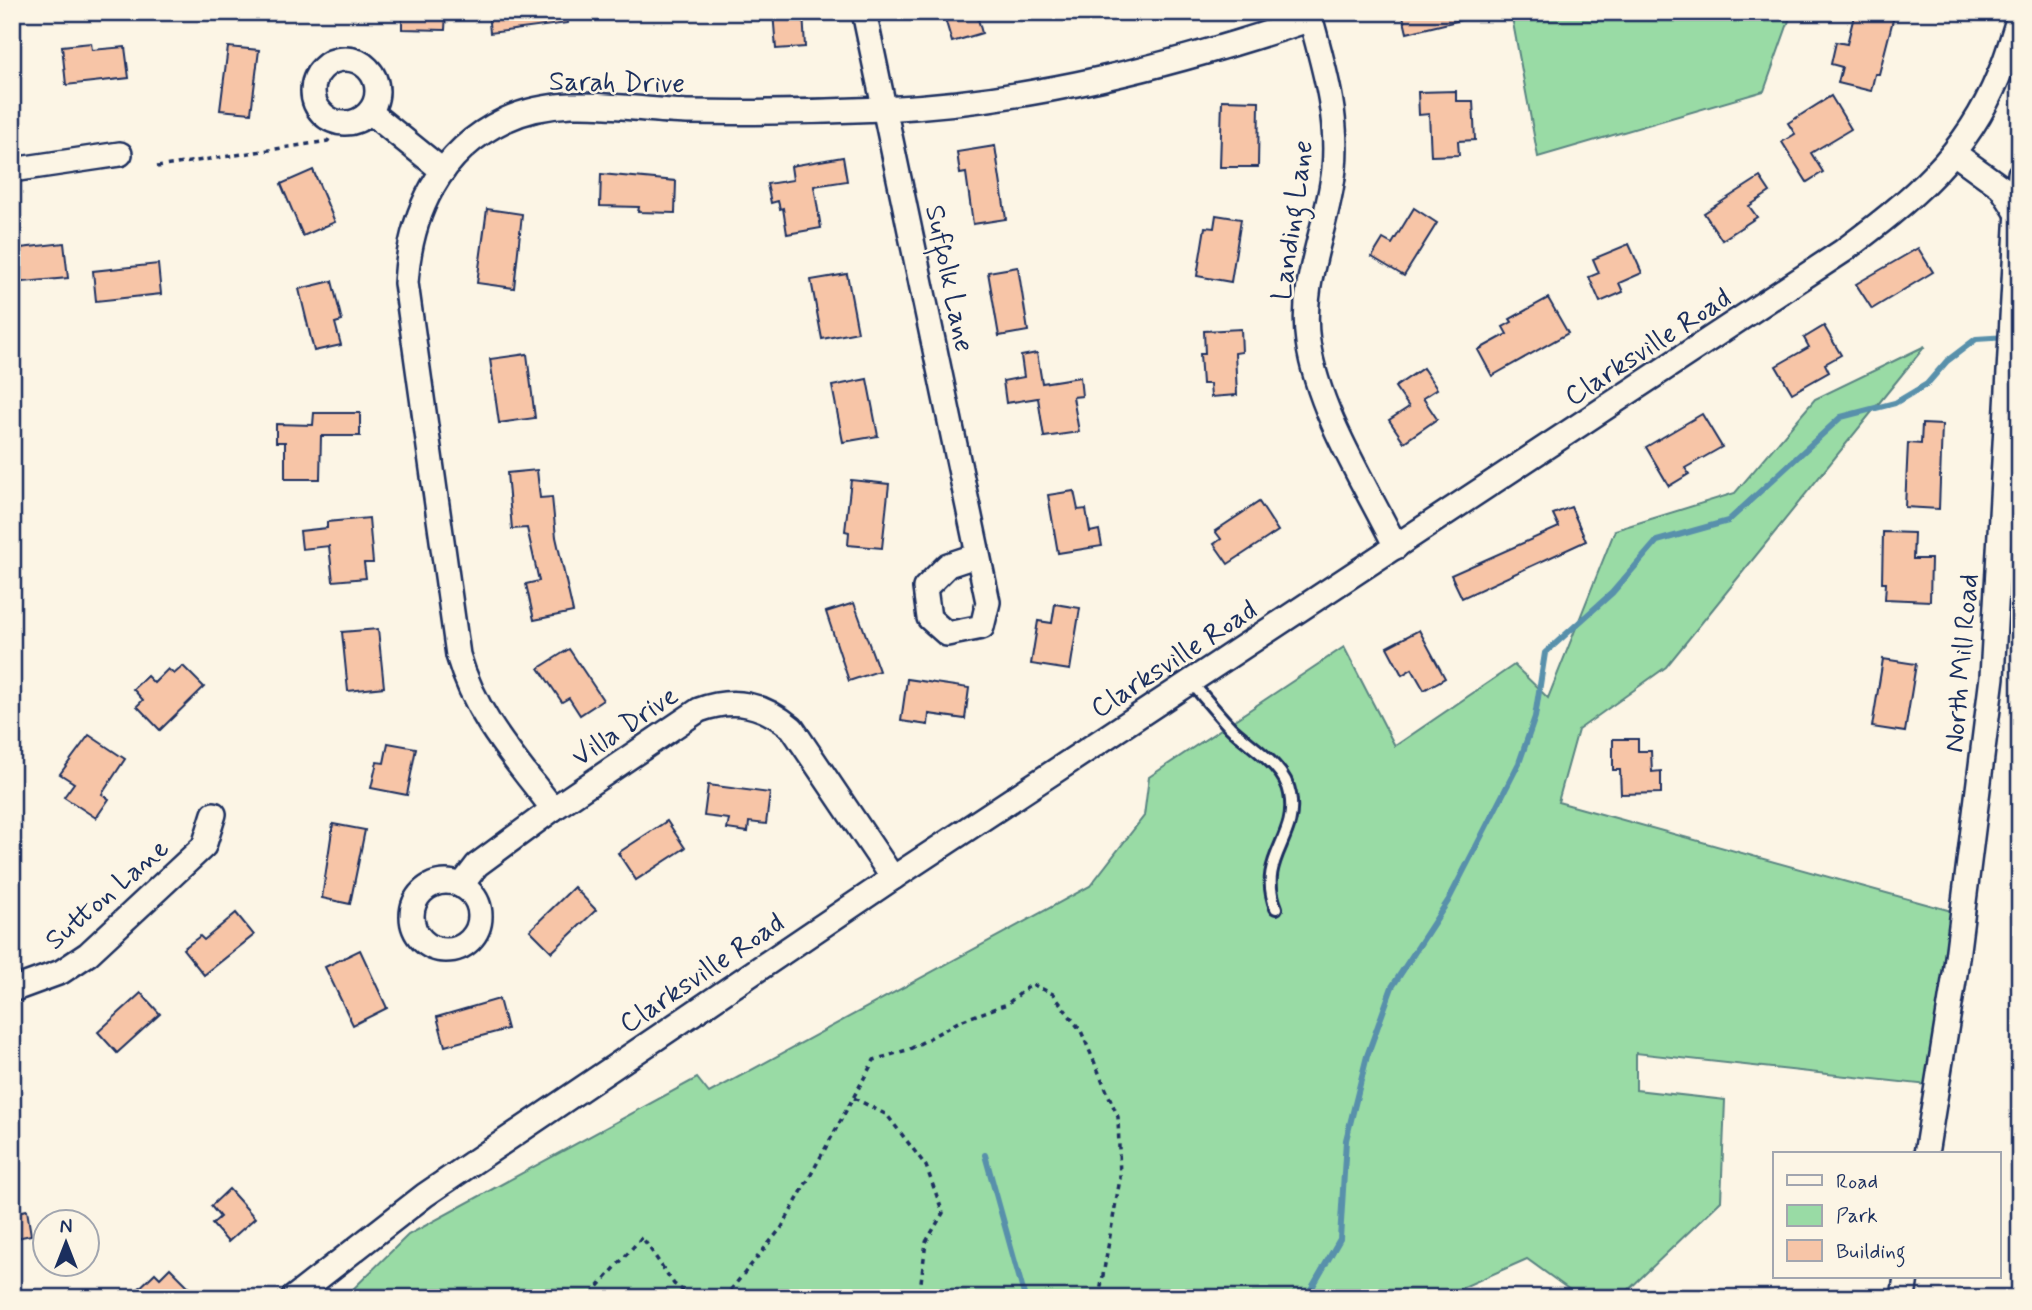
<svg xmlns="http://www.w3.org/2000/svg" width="2032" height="1310" font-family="Mynerve,sans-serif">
	<rect width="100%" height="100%" fill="#fcf5e5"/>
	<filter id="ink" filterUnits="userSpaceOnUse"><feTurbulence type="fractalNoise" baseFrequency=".0143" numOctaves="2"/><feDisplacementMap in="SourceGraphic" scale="14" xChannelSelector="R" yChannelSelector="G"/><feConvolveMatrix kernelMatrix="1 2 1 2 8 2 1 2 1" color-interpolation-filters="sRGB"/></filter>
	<g filter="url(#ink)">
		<g fill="#99dba5" stroke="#5a8582" stroke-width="2">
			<path d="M 1511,12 L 1792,12 L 1764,91 L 1538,157 Z"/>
			<path d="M 1925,346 L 1666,667 L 1578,730 L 1558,802 L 1955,912 L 1928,1085 L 1636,1053 L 1636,1090 L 1725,1100 L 1721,1201 L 1620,1298 L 1581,1298 L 1527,1259 L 1439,1298 L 344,1298 L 408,1235 L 697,1078 L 709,1093 L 1090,886 L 1144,816 L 1149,777 L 1344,647 L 1395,746 L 1514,665 L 1548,698 L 1615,530 L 1735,493 L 1815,399 Z"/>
		</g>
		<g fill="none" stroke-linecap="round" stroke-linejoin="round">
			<g stroke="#5890ab" stroke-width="6">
				<path d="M 985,1155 L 1025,1298"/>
				<path d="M 1306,1298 L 1340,1239 L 1346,1140 L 1367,1056 L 1392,987 L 1448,901 L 1519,763 L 1535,717 L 1545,653 L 1612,593 L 1657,541 L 1728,521 L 1841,417 L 1895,403 L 1927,384 L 1947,361 L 1976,339 L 2007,337"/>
			</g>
		</g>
		<g fill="#f7c5a7" stroke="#1b2f5e" stroke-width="2">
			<path d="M 402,12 L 446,12 L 445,30 L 402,29 Z"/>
			<path d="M 488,12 L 567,12 L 568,23 L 490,33 Z"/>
			<path d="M 773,12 L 803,12 L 805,47 L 776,49 Z"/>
			<path d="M 943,12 L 976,12 L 982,33 L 952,42 Z"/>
			<path d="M 1402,12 L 1464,12 L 1465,19 L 1407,33 Z"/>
			<path d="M 1855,12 L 1895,12 L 1879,74 L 1875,74 L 1871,91 L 1838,83 L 1842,67 L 1831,64 L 1836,42 L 1847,44 Z"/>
			<path d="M 91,43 L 92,50 L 125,47 L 129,78 L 66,85 L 62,46 Z"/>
			<path d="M 228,47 L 259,50 L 251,113 L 220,110 Z"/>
			<path d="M 1456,91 L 1456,101 L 1473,101 L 1475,140 L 1458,141 L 1459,155 L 1431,156 L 1429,114 L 1419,115 L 1418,92 Z"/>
			<path d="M 1831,96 L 1851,129 L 1811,153 L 1823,172 L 1807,182 L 1782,142 L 1795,134 L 1788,123 Z"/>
			<path d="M 1222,100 L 1259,101 L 1258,167 L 1220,167 Z"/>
			<path d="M 995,146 L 1006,219 L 973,224 L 966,173 L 960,174 L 957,152 Z"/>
			<path d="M 843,157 L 847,181 L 814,186 L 821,228 L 787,234 L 783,208 L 780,209 L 778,201 L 771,203 L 767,184 L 793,180 L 791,166 Z"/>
			<path d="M 313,170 L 335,222 L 303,236 L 281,184 Z"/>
			<path d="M 601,174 L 676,181 L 675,213 L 638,212 L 639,207 L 600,206 Z"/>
			<path d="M 1760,177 L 1770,192 L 1749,206 L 1757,217 L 1722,240 L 1704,213 Z"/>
			<path d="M 1414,208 L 1437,223 L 1404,276 L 1372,257 L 1383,239 L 1392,244 Z"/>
			<path d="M 487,209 L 522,214 L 514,288 L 477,283 Z"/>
			<path d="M 1216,215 L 1241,219 L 1231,282 L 1197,276 L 1205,227 L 1214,228 Z"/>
			<path d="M 64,243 L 68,278 L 12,283 L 12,249 Z"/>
			<path d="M 1629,244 L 1642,273 L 1619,283 L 1623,292 L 1600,302 L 1589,277 L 1599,273 L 1593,259 Z"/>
			<path d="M 1918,248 L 1933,272 L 1872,309 L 1856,284 Z"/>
			<path d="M 158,264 L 161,294 L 96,301 L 93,271 Z"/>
			<path d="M 1018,267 L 1028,331 L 999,336 L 988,272 Z"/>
			<path d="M 847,274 L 858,332 L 822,339 L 811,280 Z"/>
			<path d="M 332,281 L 342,321 L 335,323 L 341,345 L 314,351 L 299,289 Z"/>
			<path d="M 1548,298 L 1568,333 L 1492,376 L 1478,350 L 1507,334 L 1503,327 L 1512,322 L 1510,319 Z"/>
			<path d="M 1824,326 L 1841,355 L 1825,364 L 1829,372 L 1792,393 L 1776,366 L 1809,347 L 1804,338 Z"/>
			<path d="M 1241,329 L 1242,352 L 1235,353 L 1237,395 L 1211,397 L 1210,384 L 1202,384 L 1200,354 L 1205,354 L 1204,331 Z"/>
			<path d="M 1037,353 L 1042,383 L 1080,377 L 1082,396 L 1073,397 L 1079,432 L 1044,437 L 1038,398 L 1006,403 L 1003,381 L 1024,377 L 1021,356 Z"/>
			<path d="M 527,354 L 535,418 L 499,423 L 490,359 Z"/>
			<path d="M 1423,368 L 1437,389 L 1423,398 L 1437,419 L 1404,442 L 1389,420 L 1409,407 L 1395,387 Z"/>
			<path d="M 867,379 L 878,436 L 843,442 L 832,386 Z"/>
			<path d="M 314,413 L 360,413 L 360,436 L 321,436 L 320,479 L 285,479 L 285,442 L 276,442 L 276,424 L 313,425 Z"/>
			<path d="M 1702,414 L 1722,447 L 1685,468 L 1689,474 L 1669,486 L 1646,447 Z"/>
			<path d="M 1922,424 L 1942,425 L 1939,509 L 1905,507 L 1908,443 L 1921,444 Z"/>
			<path d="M 537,470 L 540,498 L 552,497 L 556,537 L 573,612 L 534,620 L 526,584 L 539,581 L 527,528 L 512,529 L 507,473 Z"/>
			<path d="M 851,480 L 889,484 L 882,548 L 848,545 L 849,532 L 845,531 Z"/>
			<path d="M 1074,491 L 1078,510 L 1086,509 L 1090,532 L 1099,530 L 1102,546 L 1058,553 L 1048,495 Z"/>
			<path d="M 1259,502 L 1278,531 L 1228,564 L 1214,544 L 1221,539 L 1215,531 Z"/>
			<path d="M 1571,507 L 1586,541 L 1462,598 L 1451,575 L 1559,527 L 1553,514 Z"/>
			<path d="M 369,518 L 373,563 L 364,563 L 366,578 L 333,581 L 329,546 L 302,549 L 300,531 L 327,528 L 327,522 Z"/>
			<path d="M 1883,532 L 1914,533 L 1913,559 L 1931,559 L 1930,601 L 1885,599 L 1886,583 L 1882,583 Z"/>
			<path d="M 854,603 L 879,671 L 849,681 L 826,612 Z"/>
			<path d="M 1055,604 L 1080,608 L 1070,670 L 1031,664 L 1038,621 L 1052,623 Z"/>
			<path d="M 378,629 L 384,687 L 348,691 L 342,632 Z"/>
			<path d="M 1419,630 L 1445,678 L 1424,690 L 1412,669 L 1402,675 L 1387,647 Z"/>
			<path d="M 569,649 L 603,700 L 580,715 L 569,698 L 562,702 L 539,668 Z"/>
			<path d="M 1883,659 L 1916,664 L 1905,732 L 1872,727 Z"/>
			<path d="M 183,666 L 204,687 L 160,730 L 137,706 L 143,700 L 133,689 L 147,676 L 154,683 L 168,669 L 174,674 Z"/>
			<path d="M 907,679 L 969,688 L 965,719 L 929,714 L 928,725 L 901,721 Z"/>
			<path d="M 89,735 L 125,759 L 102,794 L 109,799 L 96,818 L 64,797 L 74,783 L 60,774 Z"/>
			<path d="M 1613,739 L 1638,739 L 1638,751 L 1651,751 L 1652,772 L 1661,771 L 1661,793 L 1621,794 L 1620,770 L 1613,770 Z"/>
			<path d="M 388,743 L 416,748 L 407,795 L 371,788 L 377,762 L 384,763 Z"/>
			<path d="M 708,785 L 770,793 L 766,824 L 749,822 L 748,832 L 727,829 L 729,819 L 704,816 Z"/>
			<path d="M 667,821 L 685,848 L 636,880 L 618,853 Z"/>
			<path d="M 333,824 L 365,830 L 350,904 L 322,898 Z"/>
			<path d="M 574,887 L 596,910 L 552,952 L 530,930 Z"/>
			<path d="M 236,913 L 254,935 L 204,975 L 183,949 L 200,936 L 204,940 Z"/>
			<path d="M 360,950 L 387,1008 L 353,1025 L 325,967 Z"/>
			<path d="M 141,993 L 160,1014 L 117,1053 L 98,1032 Z"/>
			<path d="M 499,999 L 507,1029 L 445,1046 L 437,1017 Z"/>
			<path d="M 229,1189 L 255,1218 L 228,1242 L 212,1224 L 220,1217 L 211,1206 Z"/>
			<path d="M 27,1210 L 31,1235 L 12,1239 L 12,1213 Z"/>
			<path d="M 170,1268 L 189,1287 L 177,1298 L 129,1298 L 155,1273 L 160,1278 Z"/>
		</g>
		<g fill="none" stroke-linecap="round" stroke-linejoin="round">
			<g stroke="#1b2f5e" stroke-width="16">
				<path id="service" d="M 1191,682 C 1204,697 1216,712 1230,727 C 1249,746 1285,765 1290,794 C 1299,839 1256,858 1276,908"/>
			</g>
			<g stroke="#1b2f5e" stroke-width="28">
				<g id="minor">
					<path d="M 864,12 L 988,602 L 982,627 L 947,634 L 929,618 L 925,588 L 948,565 L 978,555"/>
					<path d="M 1309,12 C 1323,65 1339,114 1334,169 C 1328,228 1299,281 1308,342 C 1318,411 1365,484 1396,547"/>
					<circle cx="345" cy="91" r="32"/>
					<path d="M 370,112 L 443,171"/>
					<path d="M 1954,153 L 2001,187 L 2018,214"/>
					<path d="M 12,170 L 120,154"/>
					<path d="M 553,809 C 515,759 476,717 458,655 L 406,283 C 410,214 439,151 505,120 C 563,93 626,110 687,112 C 752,113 818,112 883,109 C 1031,102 1171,66 1311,19"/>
					<circle cx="446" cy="916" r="34"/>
					<path d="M 461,886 L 477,865 L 553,809 L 699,710 C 735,697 763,704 792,728 L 893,878"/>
					<path d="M 12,990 L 61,972 L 88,954 L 204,846 L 214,814"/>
					<path d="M 1926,1154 L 1955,974 L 1992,677 L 2020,174"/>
					<path d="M 293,1298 L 425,1195 L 893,878 L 1843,251 C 1911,200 1966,156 1999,75 C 2008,56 2013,34 2020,14"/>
					<path d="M 1903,1298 L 1906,1277"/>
				</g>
			</g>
			<g stroke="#1b2f5e" stroke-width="3.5" stroke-dasharray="5 5" stroke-linecap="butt">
				<path d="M 157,167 L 328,141 L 338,123"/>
				<path d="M 854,1098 L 887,1115 L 926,1166 L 943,1213 L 926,1242 L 919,1298"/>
				<path d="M 527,1298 L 533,1298"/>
				<path d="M 583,1298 L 591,1295 L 642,1237 L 674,1284 L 693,1298"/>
				<path d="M 724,1298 L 782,1227 L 874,1060 L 910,1049 L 960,1021 L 1007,1004 L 1032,984 L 1053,994 L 1081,1031 L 1118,1117 L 1120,1179 L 1099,1298"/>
			</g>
			<use href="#service" stroke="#fcf5e5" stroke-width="10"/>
			<use href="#minor" stroke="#fcf5e5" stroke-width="23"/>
		</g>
	</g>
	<g text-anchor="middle" stroke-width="5" stroke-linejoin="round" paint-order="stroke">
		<g font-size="28" fill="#1b2f5e" stroke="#fcf5e5">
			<text transform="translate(617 81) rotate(1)" y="10">Sarah Drive</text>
			<text transform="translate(1291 220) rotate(-82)" y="10">Landing Lane</text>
			<text transform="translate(951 278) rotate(78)" y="10">Suffolk Lane</text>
			<text transform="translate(1647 346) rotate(-33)" y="10">Clarksville Road</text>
			<text transform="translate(1173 658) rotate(-33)" y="10">Clarksville Road</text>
			<text transform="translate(1960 663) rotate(-85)" y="10">North Mill Road</text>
			<text transform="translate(624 725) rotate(-34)" y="10">Villa Drive</text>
			<text transform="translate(106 893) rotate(-41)" y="10">Sutton Lane</text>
			<text transform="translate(701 972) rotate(-34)" y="10">Clarksville Road</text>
		</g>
	</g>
	<rect width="2032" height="1310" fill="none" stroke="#fcf5e5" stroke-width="42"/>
	<rect x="21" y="21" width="1990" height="1268" fill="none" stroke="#1b2f5e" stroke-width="2.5" filter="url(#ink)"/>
	<rect x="1773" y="1152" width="228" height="126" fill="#fcf5e5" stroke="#a2a6af" stroke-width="2"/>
	<rect x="1787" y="1175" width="35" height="10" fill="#fcf5e5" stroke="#a2a6af" stroke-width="2"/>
	<text x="1836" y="1188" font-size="21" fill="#1b2f5e">Road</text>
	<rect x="1787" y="1205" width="35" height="21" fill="#99dba5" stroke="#a2a6af" stroke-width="2"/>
	<text x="1836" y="1222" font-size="21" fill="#1b2f5e">Park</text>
	<rect x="1787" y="1240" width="35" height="21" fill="#f7c5a7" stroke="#a2a6af" stroke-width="2"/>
	<text x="1836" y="1258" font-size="21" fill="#1b2f5e">Building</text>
	<g transform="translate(66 1243)"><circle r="33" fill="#fcf5e5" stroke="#a2a6af" stroke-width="2"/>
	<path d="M0-5L12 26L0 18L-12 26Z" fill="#1b2f5e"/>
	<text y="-10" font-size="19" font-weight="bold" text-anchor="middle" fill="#1b2f5e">N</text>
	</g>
</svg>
